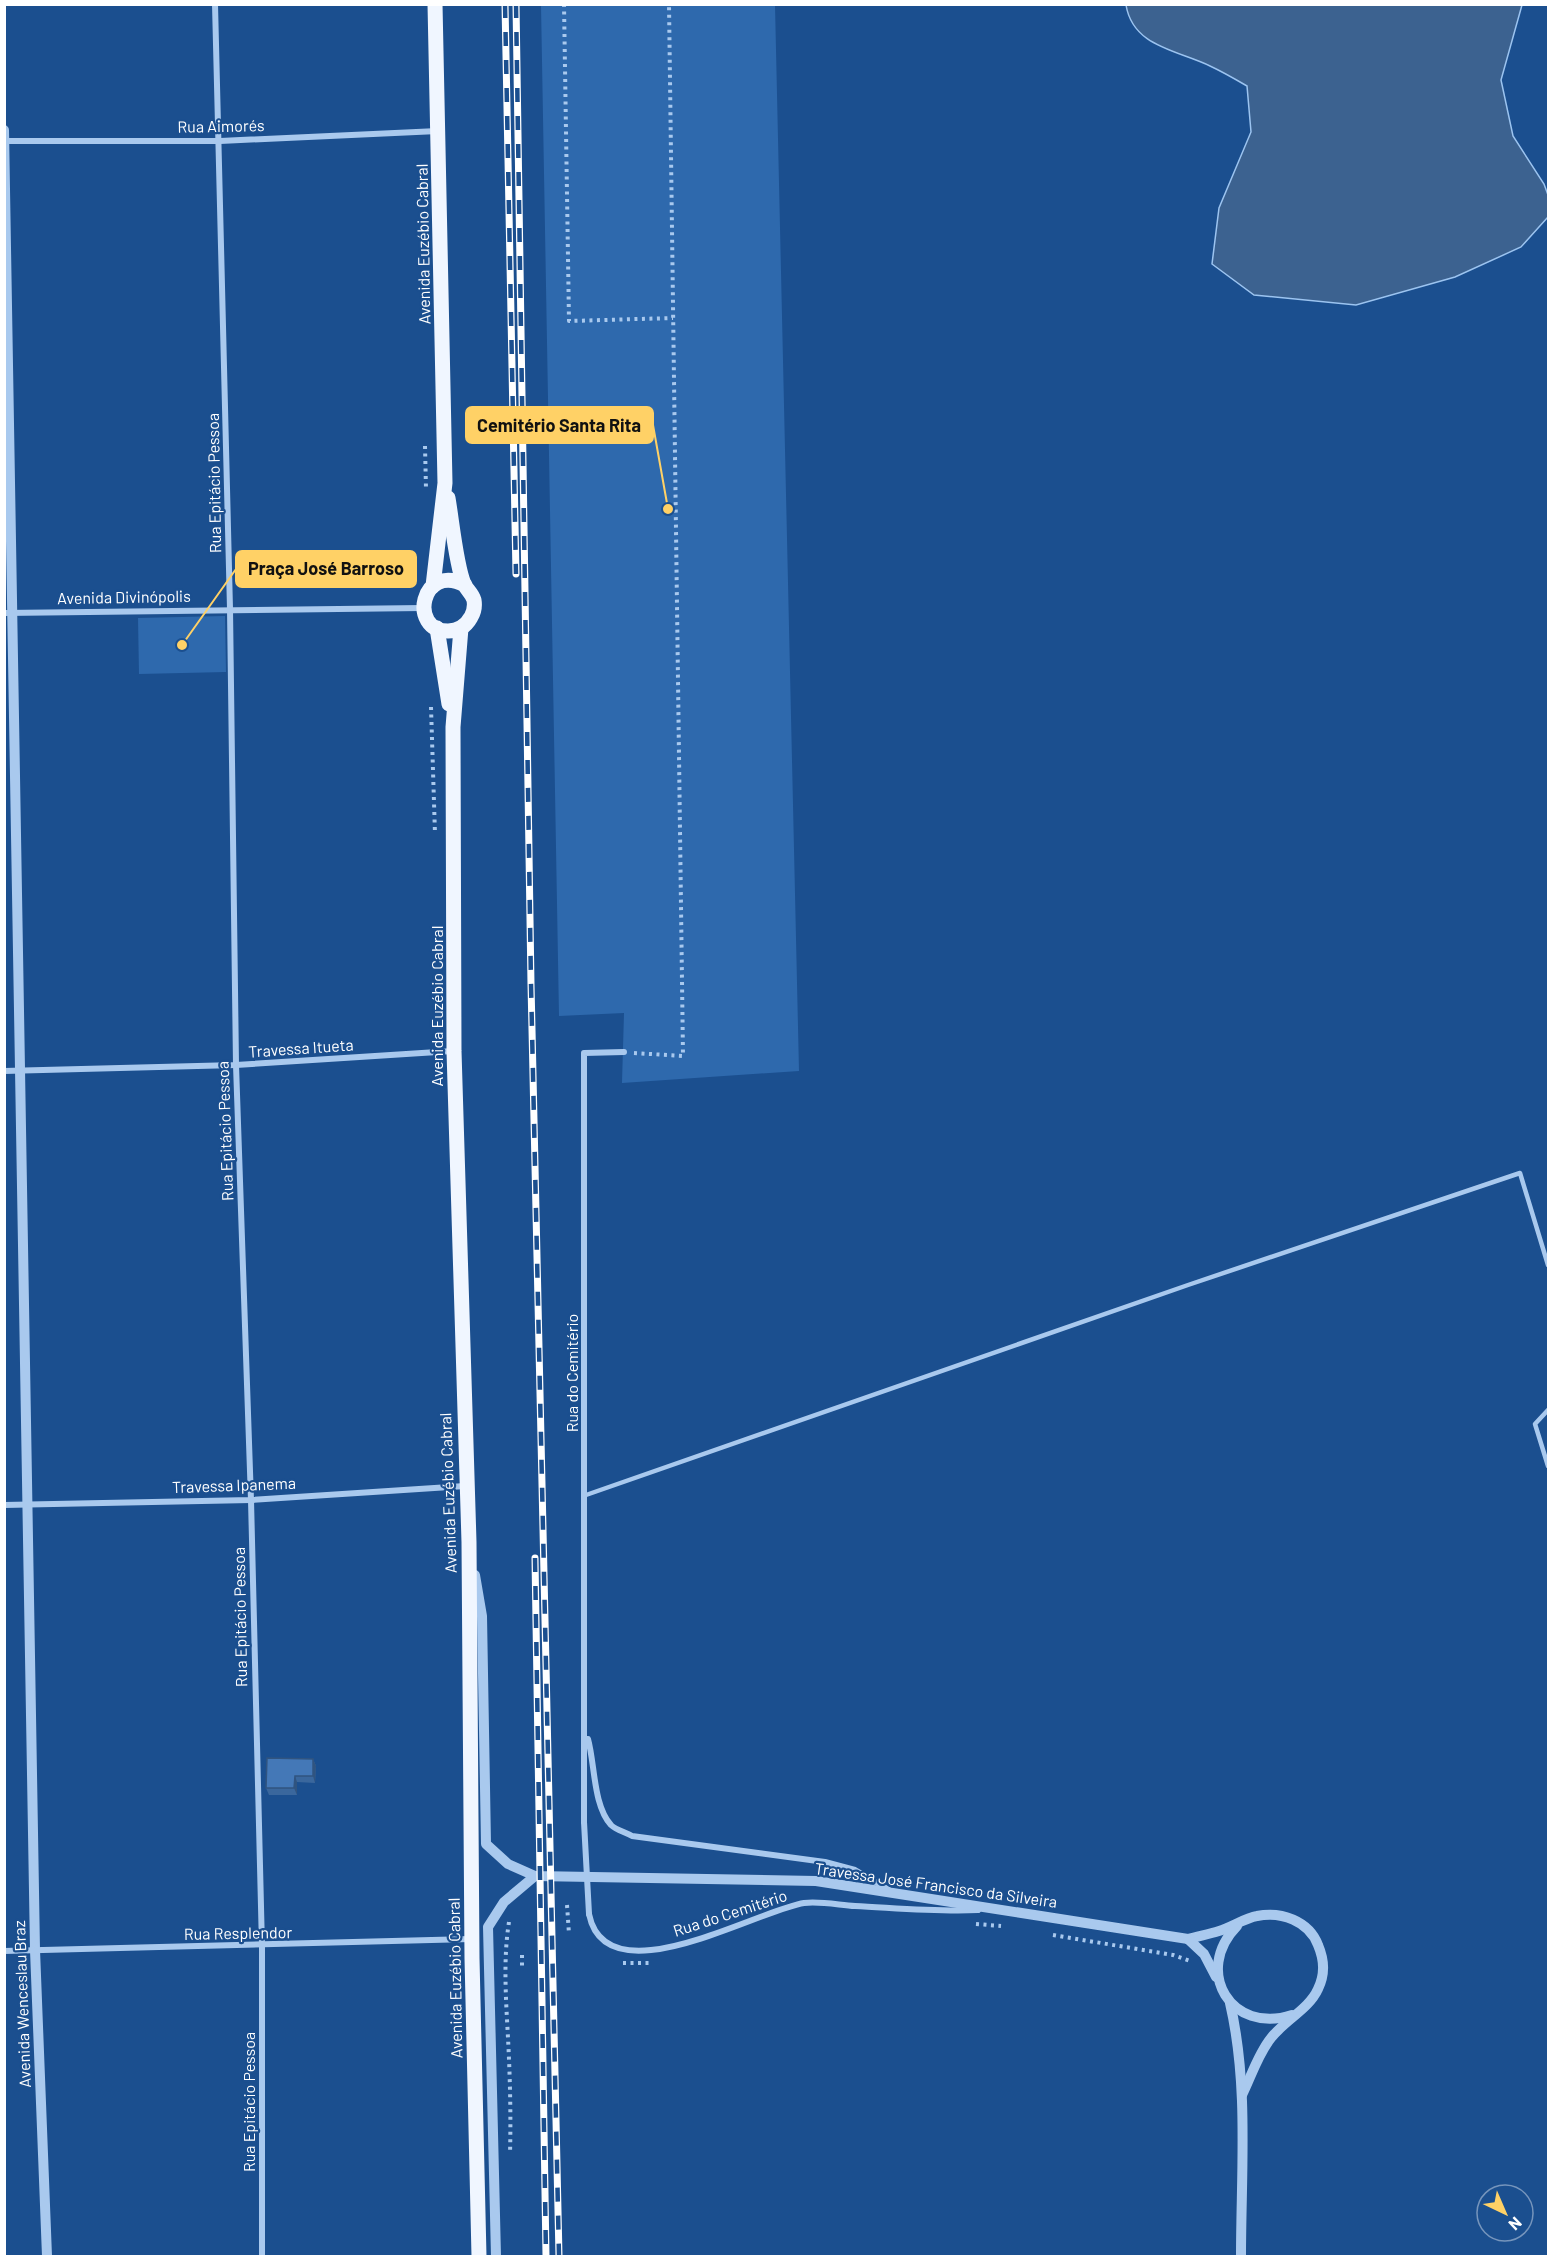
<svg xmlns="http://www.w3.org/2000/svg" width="1553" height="2261" font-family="Barlow,sans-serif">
	<rect width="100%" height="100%" fill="#1b4f8f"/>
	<g fill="#2e69ad">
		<path d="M 541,5 L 775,5 L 799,1071 L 622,1083 L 624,1013 L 559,1016 Z"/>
		<path d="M 225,616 L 226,672 L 139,674 L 138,618 Z"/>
	</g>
	<path fill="#3c6290" stroke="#9cc4f0" stroke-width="1.5" d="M 1126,5 L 1522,5 L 1501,80 L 1513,136 L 1544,184 L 1548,195 L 1548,217 L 1521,247 L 1455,277 L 1356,305 L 1254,295 L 1212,264 L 1219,208 L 1251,132 L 1247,86 C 1235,79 1223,72 1210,66 C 1177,50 1133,47 1126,5 Z"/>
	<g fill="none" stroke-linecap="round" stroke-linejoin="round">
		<g stroke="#a9c9ee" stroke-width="4" stroke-dasharray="3 4.5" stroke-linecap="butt">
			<path d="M 564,4 L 569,321 L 673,318"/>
			<path d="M 425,446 L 426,489"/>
			<path d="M 431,707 L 435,834"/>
			<path d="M 634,1053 L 683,1056 L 669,4"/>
			<path d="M 567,1905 L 569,1934"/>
			<path d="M 509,1922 C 503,1959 506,2000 508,2038 C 510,2076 511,2115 510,2154"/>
			<path d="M 976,1924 L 1001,1926"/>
			<path d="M 1053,1935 L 1173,1955 L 1190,1961"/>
			<path d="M 522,1955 L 522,1970"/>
			<path d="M 623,1963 L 649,1963"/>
		</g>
		<g stroke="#a9c9ee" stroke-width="4.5">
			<path d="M 1548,1410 L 1535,1424 L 1548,1466"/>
			<path d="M 586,1495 L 1188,1285 L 1520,1173 L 1548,1265"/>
		</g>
		<g stroke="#a9c9ee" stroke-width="6">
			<path d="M 215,4 L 230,609 L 236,1065 L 251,1500 L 262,1947 L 262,2256"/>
			<path d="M 4,141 L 220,141 L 438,131"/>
			<path d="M 4,613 L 423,608"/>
			<path d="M 4,1071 L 236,1065 L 453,1051"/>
			<path d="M 4,1505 L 251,1500 L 465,1486"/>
			<path d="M 588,1739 C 595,1764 593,1805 611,1825 C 616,1830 625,1832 632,1836 L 825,1862 L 855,1870 L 889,1890"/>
			<path d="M 584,1822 L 584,1053 L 624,1052"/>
			<path d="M 589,1914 C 606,1999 755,1911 804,1903 C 820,1901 839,1905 855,1906 C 896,1908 937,1912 978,1910"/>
			<path d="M 4,1951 L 471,1939"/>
		</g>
		<g stroke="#a9c9ee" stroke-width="10">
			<path d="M 4,130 L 35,1950 L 47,2256"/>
			<path d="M 475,1575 L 482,1616 L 486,1844 L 508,1864 L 535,1876 L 816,1881 L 1188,1939 C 1199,1936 1209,1934 1219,1931 C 1232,1927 1245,1918 1257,1916 C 1281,1911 1309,1921 1318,1945 C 1324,1959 1325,1975 1318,1989 C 1309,2009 1285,2020 1271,2038 C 1258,2054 1251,2077 1242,2095"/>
			<path d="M 1237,1926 C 1193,1971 1231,2035 1292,2015"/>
			<path d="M 1188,1939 L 1204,1954 L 1216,1977"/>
			<path d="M 1230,2003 C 1249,2085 1241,2173 1241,2256"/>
			<path d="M 496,2256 L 488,1927 L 504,1902 L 535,1876"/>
		</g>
		<g stroke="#f0f6ff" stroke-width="15">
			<path d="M 448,498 C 452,521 456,565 464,584 C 467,590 472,593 474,600 C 475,606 474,612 471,617 C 466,626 458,631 448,631 C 408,631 421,562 465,585"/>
			<path d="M 433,586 L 445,483 L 435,4"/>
			<path d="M 437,628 L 449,704"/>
			<path d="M 461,628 L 453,727 L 454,1051 L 469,1542 L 472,1958 L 479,2256"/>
		</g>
		<g stroke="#fff" stroke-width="7">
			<g id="rail">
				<path d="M 505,4 L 516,574"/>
				<path d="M 516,4 L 531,984 L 559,2256"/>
				<path d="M 535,1558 L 546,2256"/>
			</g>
		</g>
		<use href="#rail" stroke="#1b4f8f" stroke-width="4.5" stroke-dasharray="14" stroke-linecap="butt"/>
		<path stroke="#a9c9ee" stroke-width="6" d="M 584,1822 L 589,1914"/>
	</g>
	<path fill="#3a679d" d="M 313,1759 L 316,1766 L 315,1783 L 297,1782 L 297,1795 L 269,1795 L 266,1788 Z"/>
	<g fill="#305480">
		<path d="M 313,1759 L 316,1766 L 315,1783 L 313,1776 Z"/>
		<path d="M 295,1776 L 297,1782 L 297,1795 L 294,1788 Z"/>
	</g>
	<path fill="#4478b7" stroke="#305480" stroke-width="1.5" d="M 267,1758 L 313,1759 L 313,1776 L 295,1776 L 294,1788 L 266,1788 Z"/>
	<g text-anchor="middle" stroke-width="4.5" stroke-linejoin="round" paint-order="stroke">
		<g font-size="16" fill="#fff" stroke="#1b4f8f">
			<text transform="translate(221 126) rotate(-1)" y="6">Rua Aimorés</text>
			<text transform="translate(423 244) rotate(-91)" y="6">Avenida Euzébio Cabral</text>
			<text transform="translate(214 483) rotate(-91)" y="6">Rua Epitácio Pessoa</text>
			<text transform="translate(124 597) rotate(-1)" y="6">Avenida Divinópolis</text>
			<text transform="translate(437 1006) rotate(-90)" y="6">Avenida Euzébio Cabral</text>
			<text transform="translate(301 1048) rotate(-4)" y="6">Travessa Itueta</text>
			<text transform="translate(225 1131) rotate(-92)" y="6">Rua Epitácio Pessoa</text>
			<text transform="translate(572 1373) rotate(-90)" y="6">Rua do Cemitério</text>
			<text transform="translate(234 1485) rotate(-2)" y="6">Travessa Ipanema</text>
			<text transform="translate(448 1493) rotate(-92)" y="6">Avenida Euzébio Cabral</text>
			<text transform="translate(240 1617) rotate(-91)" y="6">Rua Epitácio Pessoa</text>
			<text transform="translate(936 1885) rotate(8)" y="6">Travessa José Francisco da Silveira</text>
			<text transform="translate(730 1913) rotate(-18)" y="6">Rua do Cemitério</text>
			<text transform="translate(238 1933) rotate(-1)" y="6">Rua Resplendor</text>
			<text transform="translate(455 1978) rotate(-91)" y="6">Avenida Euzébio Cabral</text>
			<text transform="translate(22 2004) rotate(-92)" y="6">Avenida Wenceslau Braz</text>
			<text transform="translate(249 2102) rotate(-90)" y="6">Rua Epitácio Pessoa</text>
		</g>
	</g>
	<path fill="none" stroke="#ffd166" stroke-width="2" d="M668 509L653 425M182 645L236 569"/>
	<g fill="#ffd166" stroke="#1b4f8f" stroke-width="2">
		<circle cx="668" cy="509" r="6"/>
		<circle cx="182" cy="645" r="6"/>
	</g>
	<g fill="#ffd166" stroke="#ffd166" stroke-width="2">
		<rect x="466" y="407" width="187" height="36" rx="6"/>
		<rect x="236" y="551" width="180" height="36" rx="6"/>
	</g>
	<g font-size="18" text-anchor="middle" font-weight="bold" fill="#111">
		<text x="559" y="432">Cemitério Santa Rita</text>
		<text x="326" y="575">Praça José Barroso</text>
	</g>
	<rect width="1553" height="2261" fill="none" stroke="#ffffff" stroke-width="12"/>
	<g transform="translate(1505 2213) rotate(136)"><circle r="28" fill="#1b4f8f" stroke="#7695bc" stroke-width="1.5"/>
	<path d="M0-4.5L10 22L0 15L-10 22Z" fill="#ffd166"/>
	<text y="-9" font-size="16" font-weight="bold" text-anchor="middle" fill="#ffffff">N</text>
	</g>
</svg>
